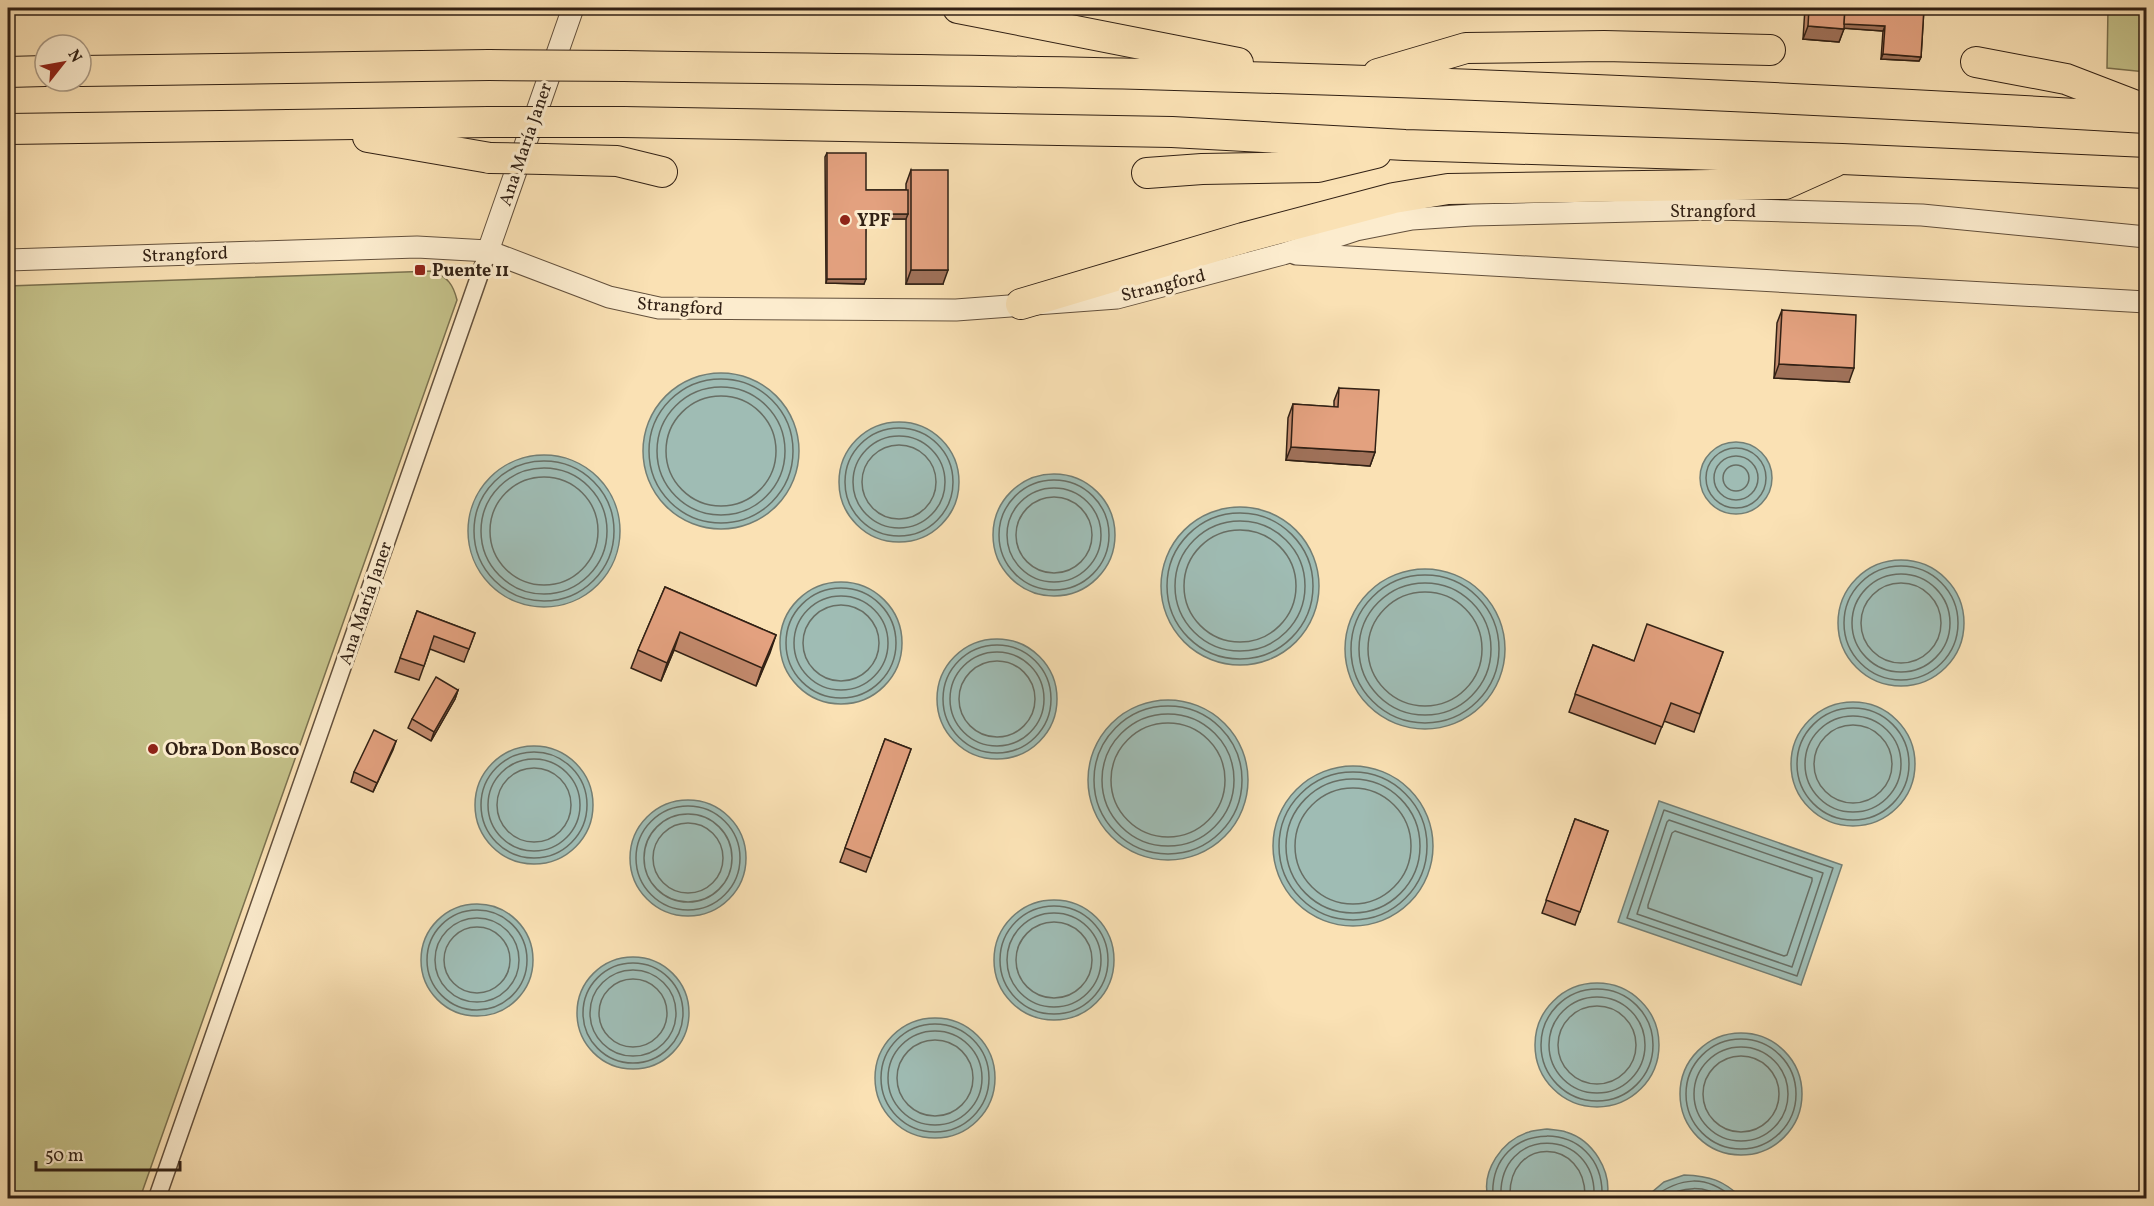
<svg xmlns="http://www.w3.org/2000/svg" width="2154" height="1206" font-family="Vollkorn,serif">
	<rect width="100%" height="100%" fill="#fae1b4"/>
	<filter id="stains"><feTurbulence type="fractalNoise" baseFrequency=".00333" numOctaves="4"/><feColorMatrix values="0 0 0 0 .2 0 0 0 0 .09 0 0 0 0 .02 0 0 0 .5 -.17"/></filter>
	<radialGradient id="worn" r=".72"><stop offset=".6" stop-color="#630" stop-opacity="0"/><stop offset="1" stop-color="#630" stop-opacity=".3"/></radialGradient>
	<g fill="#c4c189" stroke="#7a704e" stroke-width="1.5">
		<path d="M 2108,8 L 2146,8 L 2146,72 L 2107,68 Z"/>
		<path d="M 433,271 C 448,278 453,284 457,300 L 140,1198 L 8,1198 L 8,286 Z"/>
	</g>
	<g fill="#9fbcb4" stroke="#737e74" stroke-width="1.5">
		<circle cx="721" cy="451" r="78"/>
		<circle cx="899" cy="482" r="60"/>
		<circle cx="1736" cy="478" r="36"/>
		<circle cx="544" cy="531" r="76"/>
		<circle cx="1054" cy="535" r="61"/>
		<circle cx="1240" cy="586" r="79"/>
		<circle cx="1901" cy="623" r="63"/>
		<circle cx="1425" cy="649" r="80"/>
		<circle cx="841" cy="643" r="61"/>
		<circle cx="997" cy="699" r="60"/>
		<circle cx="1168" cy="780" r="80"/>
		<circle cx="1853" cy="764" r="62"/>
		<circle cx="534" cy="805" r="59"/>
		<circle cx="1353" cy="846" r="80"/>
		<circle cx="688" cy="858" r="58"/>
		<path d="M 1659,801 L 1842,865 L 1801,985 L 1618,922 Z"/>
		<circle cx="1054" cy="960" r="60"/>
		<circle cx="477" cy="960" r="56"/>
		<circle cx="633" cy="1013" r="56"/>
		<circle cx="1597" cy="1045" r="62"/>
		<circle cx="935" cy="1078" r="60"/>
		<circle cx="1741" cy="1094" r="61"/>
		<path d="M 1547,1129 C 1553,1130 1560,1130 1566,1132 C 1593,1140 1612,1171 1607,1198 L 1488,1198 C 1481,1171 1502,1140 1529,1132 C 1535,1130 1541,1130 1547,1129 Z"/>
		<path d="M 1684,1175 C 1710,1176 1723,1180 1742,1198 L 1645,1198 L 1664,1182 Z"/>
	</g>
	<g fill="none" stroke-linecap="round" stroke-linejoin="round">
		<g stroke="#686e64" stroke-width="1.5">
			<circle cx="721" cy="451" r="72"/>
			<circle cx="721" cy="451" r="64"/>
			<circle cx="721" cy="451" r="55"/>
			<circle cx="899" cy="482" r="54"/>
			<circle cx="899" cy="482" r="46"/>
			<circle cx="899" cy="482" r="37"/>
			<circle cx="1736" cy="478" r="30"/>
			<circle cx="1736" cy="478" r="22"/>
			<circle cx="544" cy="531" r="70"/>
			<circle cx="1736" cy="478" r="13"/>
			<circle cx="544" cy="531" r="63"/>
			<circle cx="544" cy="531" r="54"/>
			<circle cx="1054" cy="535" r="55"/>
			<circle cx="1054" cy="535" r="47"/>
			<circle cx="1054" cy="535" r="38"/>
			<circle cx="1240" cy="586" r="73"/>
			<circle cx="1240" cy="586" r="65"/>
			<circle cx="1240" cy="586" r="56"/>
			<circle cx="1901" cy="623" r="57"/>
			<circle cx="1901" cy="623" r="49"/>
			<circle cx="1425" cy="649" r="74"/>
			<circle cx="1425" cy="649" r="66"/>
			<circle cx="1901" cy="623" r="40"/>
			<circle cx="841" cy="643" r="55"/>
			<circle cx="1425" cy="649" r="57"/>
			<circle cx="841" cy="643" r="47"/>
			<circle cx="841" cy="643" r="38"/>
			<circle cx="997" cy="699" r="54"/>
			<circle cx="997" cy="699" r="47"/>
			<circle cx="997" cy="699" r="38"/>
			<circle cx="1168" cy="780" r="74"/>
			<circle cx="1853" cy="764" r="56"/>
			<circle cx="1168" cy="780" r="66"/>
			<circle cx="1853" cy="764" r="48"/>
			<circle cx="1168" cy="780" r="57"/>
			<circle cx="1853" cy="764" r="39"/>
			<circle cx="534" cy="805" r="53"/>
			<circle cx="534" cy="805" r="46"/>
			<circle cx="534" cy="805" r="37"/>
			<circle cx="1353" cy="846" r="74"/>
			<circle cx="1353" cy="846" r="67"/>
			<circle cx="1353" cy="846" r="58"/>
			<circle cx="688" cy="858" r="52"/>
			<path d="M 1664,810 L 1833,868 L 1797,976 L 1627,918 Z"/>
			<circle cx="688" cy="858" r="44"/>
			<path d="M 1669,820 L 1823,873 L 1792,967 L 1637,914 L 1667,822 Z"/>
			<circle cx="688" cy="858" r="35"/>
			<path d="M 1675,831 L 1812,878 L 1812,881 L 1787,955 L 1784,956 L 1648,908 L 1648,905 L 1672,833 Z"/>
			<circle cx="1054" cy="960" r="54"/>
			<circle cx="477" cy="960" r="50"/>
			<circle cx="1054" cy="960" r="47"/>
			<circle cx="477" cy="960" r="42"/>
			<circle cx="1054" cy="960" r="38"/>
			<circle cx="477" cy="960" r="33"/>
			<circle cx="633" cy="1013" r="50"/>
			<circle cx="633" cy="1013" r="43"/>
			<circle cx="633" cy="1013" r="34"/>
			<circle cx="1597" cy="1045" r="56"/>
			<circle cx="1597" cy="1045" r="48"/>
			<circle cx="1597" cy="1045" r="39"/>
			<circle cx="935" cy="1078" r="54"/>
			<circle cx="935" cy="1078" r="47"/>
			<circle cx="1741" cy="1094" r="55"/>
			<circle cx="935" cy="1078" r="38"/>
			<circle cx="1741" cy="1094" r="47"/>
			<circle cx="1741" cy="1094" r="38"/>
			<path d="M 1493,1198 C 1487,1116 1606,1115 1602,1198"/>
			<path d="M 1501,1198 C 1497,1124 1598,1126 1594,1198"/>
			<path d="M 1510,1198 C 1507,1135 1587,1137 1585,1198"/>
			<path d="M 1652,1198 C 1680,1177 1706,1174 1733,1198"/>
			<path d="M 1664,1198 C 1681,1186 1706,1185 1722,1198"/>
		</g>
		<g stroke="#63503c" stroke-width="19">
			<path id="minor" d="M 157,1198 L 488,251"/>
		</g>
		<g stroke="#63503c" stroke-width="23">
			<g id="tertiary">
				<path d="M 488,251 L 573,8"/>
				<path d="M 1296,254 L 2146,302"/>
				<path d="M 8,260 L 417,247 L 488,251 L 609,297 L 659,308 L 956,310 L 1117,298 L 1283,254 L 1356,230 L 1412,219 L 1472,215 L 1716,209 L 1922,215 L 2146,237"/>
			</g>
		</g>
		<g stroke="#312014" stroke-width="32">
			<g id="motorway">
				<path d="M 958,8 L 1238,63"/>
				<path d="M 1976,62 L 2066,79 L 2144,109"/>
				<path d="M 624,66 C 808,69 992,70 1175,75 C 1499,84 1823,99 2146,118"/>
				<path d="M 81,71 L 489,65"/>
				<path d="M 8,72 L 45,71"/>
				<path d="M 1378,74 L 1466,48 L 1604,46 L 1770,50"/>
				<path d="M 623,122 L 1172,132 L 1405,145 L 1842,159 L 2146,173"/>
				<path d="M 8,129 L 489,122"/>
				<path d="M 368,137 L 490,158"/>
				<path d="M 544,159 L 617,161 L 662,172"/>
				<path d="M 1147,173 L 1202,169 L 1318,167 L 1376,153"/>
				<path d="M 1021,304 L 1243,238 L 1394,198 L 1448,189 L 1785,184 L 1834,162"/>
			</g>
		</g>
		<use href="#minor" stroke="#fcecce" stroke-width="16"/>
		<use href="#tertiary" stroke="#fcecce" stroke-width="21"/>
		<use href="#motorway" stroke="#fae1b4" stroke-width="30"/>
		<g stroke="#312014" stroke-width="32" stroke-linecap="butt">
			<g id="motorway-bridge">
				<path d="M 489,65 L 624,66"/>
				<path d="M 489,122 L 623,122"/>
				<path d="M 490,158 L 544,159"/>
			</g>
		</g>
		<use href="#motorway-bridge" stroke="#fae1b4" stroke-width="30"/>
	</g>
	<g fill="#c38a6d" stroke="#312014" stroke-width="1.5">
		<path d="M 1805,8 L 1924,8 L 1921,57 L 1919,61 L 1881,59 L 1883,31 L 1844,28 L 1839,42 L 1803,39 Z"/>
		<path d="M 827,153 L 866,190 L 906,190 L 906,184 L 911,170 L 943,284 L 906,284 L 906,219 L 866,219 L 864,284 L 826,283 L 825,157 Z"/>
		<path d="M 1782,310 L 1849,382 L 1774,378 L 1777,323 Z"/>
		<path d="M 1339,388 L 1375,452 L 1370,466 L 1286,460 L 1288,418 L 1293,404 L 1334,407 L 1334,401 Z"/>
		<path d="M 665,587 L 776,635 L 756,686 L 674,650 L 661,681 L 631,668 L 638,650 Z"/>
		<path d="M 417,611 L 475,633 L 464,662 L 430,649 L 419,680 L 395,672 Z"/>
		<path d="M 1593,645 L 1634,661 L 1723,652 L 1694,732 L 1664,721 L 1655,744 L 1569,712 Z"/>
		<path d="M 458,690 L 455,699 L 431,741 L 408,728 L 412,719 Z"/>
		<path d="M 885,739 L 911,749 L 866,872 L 840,862 Z"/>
		<path d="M 396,741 L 373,792 L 351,782 L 354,772 Z"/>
		<path d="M 1575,819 L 1608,831 L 1575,925 L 1542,913 Z"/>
	</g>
	<g fill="#9f7159" stroke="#312014" stroke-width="1.5">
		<path d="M 1842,23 L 1885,26 L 1883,31 L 1840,28 Z"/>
		<path d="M 1808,26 L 1844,29 L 1839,42 L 1803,39 Z"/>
		<path d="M 1883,54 L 1921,57 L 1919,61 L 1881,59 Z"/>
		<path d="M 866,214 L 908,214 L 906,219 L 864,219 Z"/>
		<path d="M 911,270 L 948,270 L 943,284 L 906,284 Z"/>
		<path d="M 827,279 L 866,279 L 864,284 L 826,283 Z"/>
		<path d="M 1779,364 L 1854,368 L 1849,382 L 1774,378 Z"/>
		<path d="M 1291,447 L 1375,452 L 1370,466 L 1286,460 Z"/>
		<path d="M 680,632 L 674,650 L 661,681 L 667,663 Z"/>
		<path d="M 776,635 L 770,653 L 756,686 L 762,668 Z"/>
		<path d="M 458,690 L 455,699 L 431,741 L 434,732 Z"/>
		<path d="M 396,741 L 393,750 L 373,792 L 377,783 Z"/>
	</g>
	<g fill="#e3a17f" stroke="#312014" stroke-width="1.5">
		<path d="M 1809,8 L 1845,8 L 1844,29 L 1808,26 Z"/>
		<path d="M 1845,8 L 1924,8 L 1921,57 L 1883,54 L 1885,26 L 1844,24 Z"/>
		<path d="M 827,153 L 866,153 L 866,190 L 908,190 L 908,214 L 866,214 L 866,279 L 827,279 Z"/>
		<rect x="911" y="170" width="37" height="100"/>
		<path d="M 1782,310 L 1856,315 L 1854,368 L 1779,364 Z"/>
		<path d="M 1339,388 L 1379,390 L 1375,452 L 1291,447 L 1293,404 L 1338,407 Z"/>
		<path d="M 665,587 L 776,635 L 762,668 L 680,632 L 667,663 L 638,650 Z"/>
		<path d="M 417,611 L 475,633 L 469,649 L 434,636 L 424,666 L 400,658 Z"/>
		<path d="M 1647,624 L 1723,652 L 1700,714 L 1671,703 L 1662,727 L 1575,694 L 1593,645 L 1634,661 Z"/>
		<path d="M 436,677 L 458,690 L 434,732 L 412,719 Z"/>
		<path d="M 374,730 L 396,741 L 377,783 L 354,772 Z"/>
		<path d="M 885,739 L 911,749 L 871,858 L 845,848 Z"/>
		<path d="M 1575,819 L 1608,831 L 1580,912 L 1546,900 Z"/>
	</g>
	<g fill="#8f2418" stroke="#fcecce" stroke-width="2">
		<circle cx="845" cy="220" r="6"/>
		<rect x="414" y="264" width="12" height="12" rx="3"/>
		<circle cx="153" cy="749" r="6"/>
	</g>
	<g text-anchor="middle" stroke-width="6" stroke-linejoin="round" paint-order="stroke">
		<g font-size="18" fill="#312014" stroke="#fcecce">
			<text transform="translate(525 144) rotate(-71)" y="6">Ana María Janer</text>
			<text x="1713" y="217">Strangford</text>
			<text transform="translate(185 254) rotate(-2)" y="6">Strangford</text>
			<text transform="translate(1163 285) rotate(-14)" y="6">Strangford</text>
			<text transform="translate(680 306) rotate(4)" y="6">Strangford</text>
			<text transform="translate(365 603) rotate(-71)" y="6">Ana María Janer</text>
		</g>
		<g font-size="18" font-weight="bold" fill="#312014" stroke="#fcecce" text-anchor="start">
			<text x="857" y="226">YPF</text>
			<text x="432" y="276">Puente 11</text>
			<text x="165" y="755">Obra Don Bosco</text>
		</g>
	</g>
	<rect width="2154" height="1206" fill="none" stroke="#fae1b4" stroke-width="30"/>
	<rect x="9" y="9" width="2136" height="1188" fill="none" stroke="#312014" stroke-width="3"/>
	<rect x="15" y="15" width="2124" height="1176" fill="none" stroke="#312014" stroke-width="1.5"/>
	<g transform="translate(63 63) rotate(59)"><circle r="28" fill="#fcecce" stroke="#ab9a84" stroke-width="1.5"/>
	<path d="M0-4.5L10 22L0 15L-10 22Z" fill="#8f2418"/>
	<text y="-9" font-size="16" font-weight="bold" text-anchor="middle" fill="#312014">N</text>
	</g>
	<path d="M36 1161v9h144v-9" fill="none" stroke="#312014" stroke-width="3"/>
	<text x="45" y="1161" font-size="18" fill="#312014" stroke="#fcecce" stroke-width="4.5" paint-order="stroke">50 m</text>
	<rect width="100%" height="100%" filter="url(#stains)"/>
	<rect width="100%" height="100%" fill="url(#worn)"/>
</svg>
